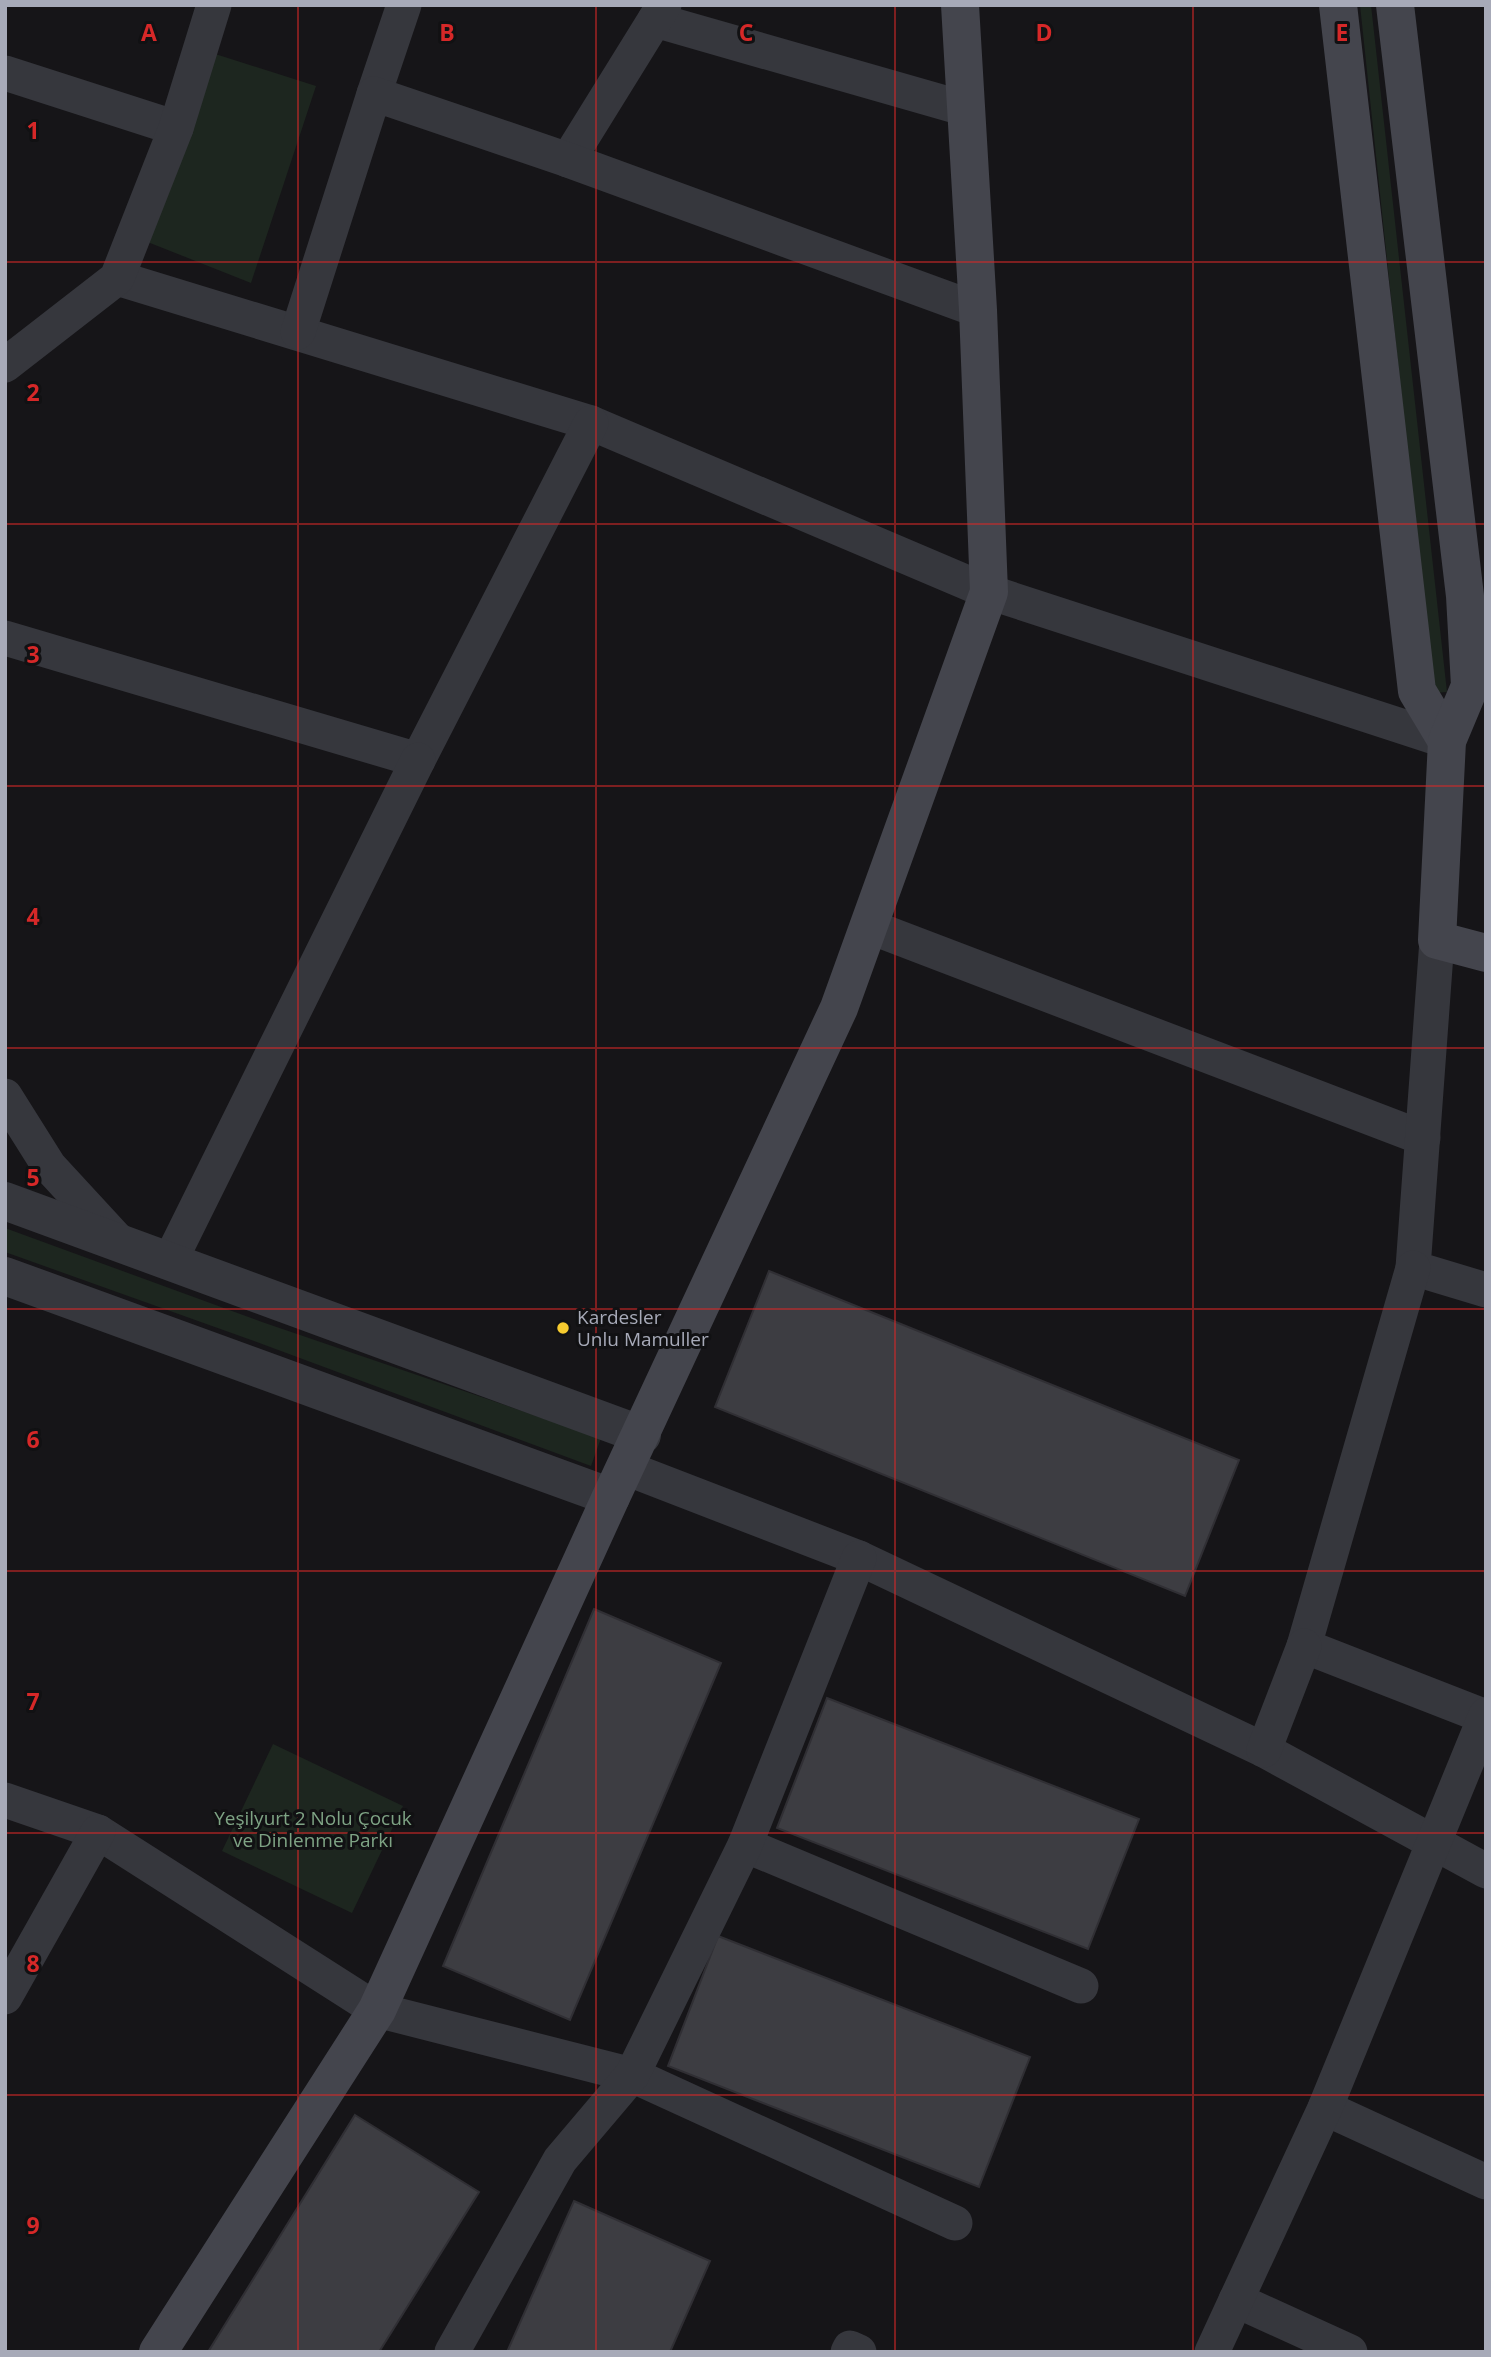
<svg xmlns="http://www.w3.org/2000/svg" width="1491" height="2357" font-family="'Open Sans',sans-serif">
	<rect width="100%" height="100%" fill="#161518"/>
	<g fill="#1d261f">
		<path d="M 1360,5 L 1371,5 L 1447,692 L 1433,693 Z"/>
		<path d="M 209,52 L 316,86 L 251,283 L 140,239 Z"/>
		<path d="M 5,1228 L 262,1322 L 601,1438 L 591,1466 L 254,1341 L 5,1252 Z"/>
		<path d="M 273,1744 L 403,1806 L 352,1913 L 222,1851 Z"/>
	</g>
	<g fill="#3d3d42" stroke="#302f34" stroke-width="2">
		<path d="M 769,1271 L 1239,1460 L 1185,1596 L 715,1407 Z"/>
		<path d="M 594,1609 L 721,1663 L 570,2020 L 443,1966 Z"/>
		<path d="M 827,1698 L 1139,1819 L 1088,1949 L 777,1828 Z"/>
		<path d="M 718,1936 L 1030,2057 L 979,2187 L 668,2066 Z"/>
		<path d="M 355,2115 L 479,2192 L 379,2352 L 208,2352 Z"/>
		<path d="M 574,2201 L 710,2261 L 670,2352 L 507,2352 Z"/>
	</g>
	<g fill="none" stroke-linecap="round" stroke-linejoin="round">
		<g stroke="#36373d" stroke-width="35">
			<path d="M 655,20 L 966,109"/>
			<path d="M 5,73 L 176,128"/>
			<path d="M 374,94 L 404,5"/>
			<path d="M 568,160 L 664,5"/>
			<path d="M 117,278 L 591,423 L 989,592 L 1447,741"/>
			<path d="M 298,332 L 374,94 L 568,160 L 978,310"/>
			<path d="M 5,365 L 117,278 L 176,128 L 214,5"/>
			<path d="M 5,638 L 418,760 L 591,423"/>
			<path d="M 868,926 L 1423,1138"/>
			<path d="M 1437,940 L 1413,1268 L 1486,1290"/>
			<path d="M 5,1096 L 49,1166 L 120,1243"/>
			<path d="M 170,1261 L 418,760"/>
			<path d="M 1413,1268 L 1304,1646 L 1486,1717"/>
			<path d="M 626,1468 L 859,1558 L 1264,1750 L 1486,1871"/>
			<path d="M 1264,1750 L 1304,1646"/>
			<path d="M 5,1800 L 98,1832 L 377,2010 L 632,2075 L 955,2223"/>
			<path d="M 745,1845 L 1081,1986"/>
			<path d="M 5,1997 L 98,1832"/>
			<path d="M 1325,2108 L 1486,2182"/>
			<path d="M 1236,2300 L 1350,2352"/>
			<path d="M 452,2352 L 560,2160 L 632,2075 L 745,1845 L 859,1558"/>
			<path d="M 848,2352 L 850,2348 L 859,2352"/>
			<path d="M 1212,2352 L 1325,2108 L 1486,1715"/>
		</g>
		<g stroke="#36373d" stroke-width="38">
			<path d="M 5,1201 L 642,1435"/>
			<path d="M 5,1276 L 611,1497"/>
		</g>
		<g stroke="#44454d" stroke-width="38">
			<path d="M 1338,5 L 1417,691 L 1447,741"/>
			<path d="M 1395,5 L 1465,596 L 1470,686 L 1447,741 L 1437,940 L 1486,953"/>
			<path d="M 158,2352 L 377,2010 L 611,1497 L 839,1008 L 989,592 L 978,310 L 960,5"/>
		</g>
	</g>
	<path fill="none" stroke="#d62828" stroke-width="2" stroke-opacity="0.55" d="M 298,5 L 298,2352M 596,5 L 596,2352M 895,5 L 895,2352M 1193,5 L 1193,2352M 5,262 L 1486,262M 5,524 L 1486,524M 5,786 L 1486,786M 5,1048 L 1486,1048M 5,1309 L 1486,1309M 5,1571 L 1486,1571M 5,1833 L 1486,1833M 5,2095 L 1486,2095"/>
	<circle fill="#f6cb2f" stroke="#111113" stroke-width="2.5" cx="563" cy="1328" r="7"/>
	<g text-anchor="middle" stroke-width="6" stroke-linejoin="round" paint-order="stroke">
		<g font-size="19" fill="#a7aab8" stroke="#111113" text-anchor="start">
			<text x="577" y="1324">Kardesler<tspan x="577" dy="22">Unlu Mamuller</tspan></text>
		</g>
		<g font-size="19" fill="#7ea384" stroke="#111113">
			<text x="313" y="1825">Yeşilyurt 2 Nolu Çocuk<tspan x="313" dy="22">ve Dinlenme Parkı</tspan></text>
		</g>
	</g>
	<g font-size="23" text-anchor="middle" font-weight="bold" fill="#d62828" stroke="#111113" stroke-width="6" stroke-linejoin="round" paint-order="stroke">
		<text x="149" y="41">A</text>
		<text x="447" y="41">B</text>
		<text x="746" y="41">C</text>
		<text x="1044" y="41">D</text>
		<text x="1342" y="41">E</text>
		<text x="33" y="139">1</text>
		<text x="33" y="401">2</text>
		<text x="33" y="663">3</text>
		<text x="33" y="925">4</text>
		<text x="33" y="1186">5</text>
		<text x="33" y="1448">6</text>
		<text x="33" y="1710">7</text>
		<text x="33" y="1972">8</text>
		<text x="33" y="2234">9</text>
	</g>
	<rect width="1491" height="2357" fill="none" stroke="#a7aab8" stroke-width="14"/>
</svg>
